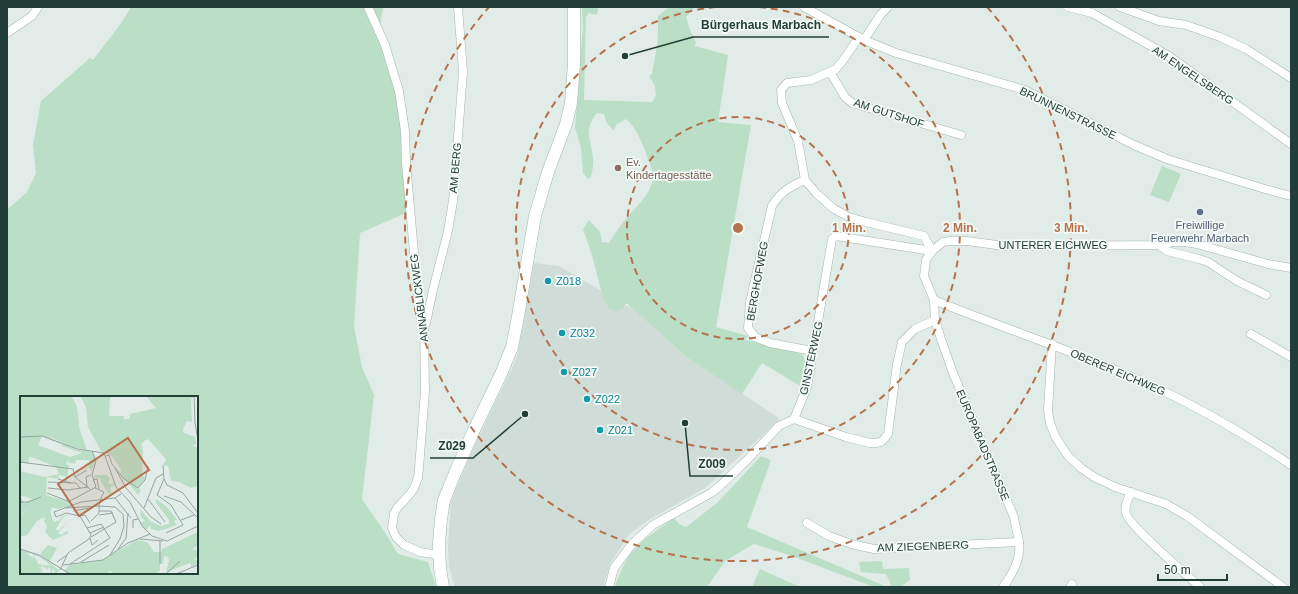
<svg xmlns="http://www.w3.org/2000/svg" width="1298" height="594" font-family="Arial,sans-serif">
	<rect width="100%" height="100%" fill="#e1ece8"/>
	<path fill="#d0dcd7" d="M 534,263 L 559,266 L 634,310 L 687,357 L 780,419 L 705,488 L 647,521 L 629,534 L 610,564 L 603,587 L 455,587 L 449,567 L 448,546 L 451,502 L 470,455 L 513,366 L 518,353 Z"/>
	<g fill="#badec6" fill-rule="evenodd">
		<path d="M 131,7 L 383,7 L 380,26 L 376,32 L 382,48 L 395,92 L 401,131 L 402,165 L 408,212 L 360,233 L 354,327 L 362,367 L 374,395 L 362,499 L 384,531 L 398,554 L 428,562 L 436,587 L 7,587 L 7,210 L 27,192 L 36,173 L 33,145 L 41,101 L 90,58 L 93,60 L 122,22 ZM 21,397 L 197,397 L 197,573 L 21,573 Z"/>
		<path d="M 583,7 L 597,7 L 598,10 L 597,15 L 589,13 L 586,17 L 584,100 L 652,102 L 656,95 L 655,86 L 649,76 L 652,74 L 658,39 L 658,16 L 668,8 L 674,7 L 695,7 L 686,17 L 690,30 L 696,42 L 695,46 L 728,55 L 718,122 L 751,125 L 716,327 L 748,336 L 745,340 L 790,350 L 803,355 L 805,362 L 802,387 L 762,363 L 742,394 L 687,357 L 626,303 L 622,309 L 616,311 L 610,309 L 604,301 L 592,255 L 583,229 L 589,220 L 600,232 L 602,242 L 609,243 C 614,235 619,227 625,220 C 635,207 649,197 653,180 C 654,171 648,161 646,153 C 640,139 638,130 626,119 L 617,124 L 613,130 L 606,122 L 604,114 L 597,113 C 583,130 591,139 593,158 C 594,164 592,171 591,177 L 588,179 L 583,173 L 581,148 L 575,128 L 583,26 L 582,10 Z"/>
		<path d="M 1162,166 L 1181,174 L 1169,202 L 1150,195 Z"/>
		<path d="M 761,456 L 771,460 L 747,527 L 887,587 L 874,587 L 792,556 L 754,544 L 725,561 L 707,587 L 615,587 C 619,574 625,559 635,549 C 644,538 662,527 674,518 L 679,524 L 686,527 L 717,503 Z"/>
		<path d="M 882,561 L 883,569 L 909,568 L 910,580 L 900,587 L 892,587 L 886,574 L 861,572 L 859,562 Z"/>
		<path d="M 760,569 L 800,587 L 752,587 Z"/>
	</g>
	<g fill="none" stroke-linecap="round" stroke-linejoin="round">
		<g stroke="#a4b4b0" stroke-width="9">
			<g id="street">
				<path d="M 368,7 L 385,45 L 399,91 L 405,131 L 406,163 L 419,308 L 421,320 L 424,326 L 425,391 L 419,468 L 418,478 L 414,488 L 410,494 L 397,508 L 394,514 L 392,528 L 396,537 L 404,545 L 420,552 L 440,555"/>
				<path d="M 804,7 L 864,40 L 896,53 L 1025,90 L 1134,145 L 1167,159 L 1265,189 L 1291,196"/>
				<path d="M 1068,7 L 1092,13 L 1169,56 L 1291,144"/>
				<path d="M 1120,7 L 1159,21 L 1186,25 L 1220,37 L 1246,49 L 1291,78"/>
				<path d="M 7,33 L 32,16 L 38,7"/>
				<path d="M 859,37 L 844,59 L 836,69 L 811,80 L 787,83 L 781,90 L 782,103 L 798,141 L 805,180 L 816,193 L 834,209 L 849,217 L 866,222 L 924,236 L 932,251"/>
				<path d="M 864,40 L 881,14 L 888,7"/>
				<path d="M 830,72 L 845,97 L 852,103 L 961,135"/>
				<path d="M 805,180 C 791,186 780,192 772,206 L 750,302 L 748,328 L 755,337 L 770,343 L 813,351"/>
				<path d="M 1159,245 L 1167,251 L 1199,259 L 1208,262 L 1237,281 L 1266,295"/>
				<path d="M 934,300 C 1005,329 1077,352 1146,383 C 1197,406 1245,434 1291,465"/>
				<path d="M 424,326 L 426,323 L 433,290 L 448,231 L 453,201 L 463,72 L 458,7"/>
				<path d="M 1251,334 L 1291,357"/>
				<path d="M 1052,344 L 1048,410 L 1050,423 L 1055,436 L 1068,456 L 1081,468 L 1094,477 L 1115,487 L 1166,504 L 1187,516 L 1283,587"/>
				<path d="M 794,419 L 846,437 L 870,443 L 876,443 L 881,442 L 884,439 L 888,434 L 897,364 L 902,342 L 915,329 L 935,320"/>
				<path d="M 1131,492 C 1128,499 1124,506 1126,513 C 1128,525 1187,575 1200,587"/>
				<path d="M 807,523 L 829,536 L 851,544 L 874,549 L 1019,542"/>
				<path d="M 609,587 L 614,568 L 632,544 L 653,525 L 711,493 L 720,486 L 746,461 L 779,426 L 794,419 L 807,387 L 832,239 L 836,236 L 932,251"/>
				<path d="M 1003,587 C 1012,575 1021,558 1019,543 C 1018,534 1015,526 1014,517 L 953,373 L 941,339 L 935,320 L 934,300 L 924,276 L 926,260 L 932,251 L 943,242 L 950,241 L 967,241 L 1004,246 L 1159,245 L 1172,242 L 1184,242 L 1197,244 L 1268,264 L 1291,268"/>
				<path d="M 1070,587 L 1072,584"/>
			</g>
		</g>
		<g stroke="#9fb8b1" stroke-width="13">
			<path id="secondary" d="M 443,587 L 440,568 L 439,544 L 441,519 L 444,500 L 455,473 L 473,432 L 501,374 L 512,347 L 517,322 L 535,216 L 548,172 L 566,124 L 571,103 L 574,64 L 574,7"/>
		</g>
		<use href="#street" stroke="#fff" stroke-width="8"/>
		<use href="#secondary" stroke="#fff" stroke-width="12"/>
	</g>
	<g fill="none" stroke="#b6714d" stroke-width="2" stroke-dasharray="7 5">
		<circle cx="738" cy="228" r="111"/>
		<path d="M759 7A222 222 0 1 1 717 7"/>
		<path d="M987 7A333 333 0 1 1 489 7"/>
	</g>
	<circle fill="#8d6e63" stroke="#f2f9f6" stroke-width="1.5" cx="618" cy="168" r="4"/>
	<circle fill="#5c6f8a" stroke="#f2f9f6" stroke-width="1.5" cx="1200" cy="212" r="4"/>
	<g fill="#0f9aa8" stroke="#f2f9f6" stroke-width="1.5">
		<circle cx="548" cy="281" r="4"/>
		<circle cx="562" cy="333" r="4"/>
		<circle cx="564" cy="372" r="4"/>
		<circle cx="587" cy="399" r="4"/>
		<circle cx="600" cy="430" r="4"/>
	</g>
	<g text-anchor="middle" stroke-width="3.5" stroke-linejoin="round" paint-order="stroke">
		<g font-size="11" fill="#213e38" stroke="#f2f9f6">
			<text transform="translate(1193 75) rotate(34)" y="4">AM ENGELSBERG</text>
			<text transform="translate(889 113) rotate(18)" y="4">AM GUTSHOF</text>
			<text transform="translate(1068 113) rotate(26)" y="4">BRUNNENSTRASSE</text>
			<text transform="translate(455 168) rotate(-85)" y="4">AM BERG</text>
			<text x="1053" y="249">UNTERER EICHWEG</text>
			<text transform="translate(757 281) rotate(-80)" y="4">BERGHOFWEG</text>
			<text transform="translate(419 298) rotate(-97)" y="4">ANNABLICKWEG</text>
			<text transform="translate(811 358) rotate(-78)" y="4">GINSTERWEG</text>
			<text transform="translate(1118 372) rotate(23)" y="4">OBERER EICHWEG</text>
			<text transform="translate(983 445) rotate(67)" y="4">EUROPABADSTRASSE</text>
			<text transform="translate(923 546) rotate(-2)" y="4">AM ZIEGENBERG</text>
		</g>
		<g font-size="11" fill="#785e54" stroke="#f2f9f6" text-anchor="start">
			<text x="626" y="166">Ev.<tspan x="626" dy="13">Kindertagesstätte</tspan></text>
		</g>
		<g font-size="11" fill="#4e5e75" stroke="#f2f9f6">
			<text x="1200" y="229">Freiwillige<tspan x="1200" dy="13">Feuerwehr Marbach</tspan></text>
		</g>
		<g font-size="11" fill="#0d838f" stroke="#f2f9f6" text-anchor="start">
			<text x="556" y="285">Z018</text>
			<text x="570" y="337">Z032</text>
			<text x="572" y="376">Z027</text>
			<text x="595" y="403">Z022</text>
			<text x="608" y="434">Z021</text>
		</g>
	</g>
	<g transform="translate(20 396)">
		<rect width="178" height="178" fill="#e1ece8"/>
		<path d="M 0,0 L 51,0 L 57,10 L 59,31 L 67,54 L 51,51 L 30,41 L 35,46 L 22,40 L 18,49 L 50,61 L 62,57 L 42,50 L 42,48 L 57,54 L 72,56 L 76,65 L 71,76 L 70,72 L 59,74 L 69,71 L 69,64 L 56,64 L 55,68 L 48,66 L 49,63 L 46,67 L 50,71 L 48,71 L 48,81 L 39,79 L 38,83 L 27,81 L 26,99 L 49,106 L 49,110 L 38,113 L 32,111 L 30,115 L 33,125 L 36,126 L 38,121 L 37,125 L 39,125 L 42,120 L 49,119 L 43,121 L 36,133 L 38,135 L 48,126 L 38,137 L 41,139 L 47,135 L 49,137 L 33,144 L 25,136 L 27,130 L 23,123 L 26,124 L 24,121 L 17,125 L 7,139 L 0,141 L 0,121 L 12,109 L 0,120 L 0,100 L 4,107 L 13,103 L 0,99 L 0,75 L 24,81 L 39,78 L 36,71 L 14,62 L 9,61 L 8,68 L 0,66 ZM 60,0 L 90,0 L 89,20 L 104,20 L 104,24 L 110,22 L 110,18 L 136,12 L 126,0 L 174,0 L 171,3 L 172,26 L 167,25 L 163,33 L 164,37 L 175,41 L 176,48 L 173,49 L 178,53 L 178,90 L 171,92 L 159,86 L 151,85 L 148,70 L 143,69 L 146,63 L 128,43 L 121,47 L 123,54 L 122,78 L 125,83 L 118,92 L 121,94 L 118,99 L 100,77 L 101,74 L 92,60 L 81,55 L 68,31 L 66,11 ZM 75,79 L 86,79 L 90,82 L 88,87 L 93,89 L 92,85 L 97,94 L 94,89 L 90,92 L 92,99 L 88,97 L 79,82 L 73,83 ZM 136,103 L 146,110 L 157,124 L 154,125 L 157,129 L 139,135 L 131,133 L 130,129 L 126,134 L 120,127 L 125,125 L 121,121 L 120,113 L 131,126 L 141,130 L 149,128 L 149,124 L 136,107 ZM 178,136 L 177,150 L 172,153 L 178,155 L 178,161 L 173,163 L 178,164 L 178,168 L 171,171 L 170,167 L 146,176 L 149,164 L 148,161 L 144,160 L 143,168 L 140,168 L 140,175 L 134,178 L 94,178 L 90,175 L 87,178 L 51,178 L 44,175 L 49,169 L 80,165 L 117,144 L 127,146 L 134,156 L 141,156 L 142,153 ZM 28,149 L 37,152 L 30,165 L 36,171 L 20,158 ZM 0,153 L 12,157 L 7,158 L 15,163 L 12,157 L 22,161 L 40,175 L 35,178 L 33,171 L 32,178 L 31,178 L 30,171 L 27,173 L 21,170 L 23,177 L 27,178 L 23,178 L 17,167 L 22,178 L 0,178 ZM 14,159 L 20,161 L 31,170 L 18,168 Z" fill="#badec6" fill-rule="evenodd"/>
		<path fill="none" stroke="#94a6a2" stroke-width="1" d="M 174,0 L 175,27 L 178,44M 0,41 L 22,40 L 57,53 L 84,57 L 96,91 L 110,106 L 122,130 L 132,140 L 147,145 L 178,130M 86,60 L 89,59 L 92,68 L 104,83 L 118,92 L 125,84 L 128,70M 0,66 L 53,73 L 55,81 L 70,93M 143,69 L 144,83 L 147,89 L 163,97 L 178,117M 95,72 L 106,92 L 131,121 L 141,128M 55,81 L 67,74M 38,83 L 51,87M 144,83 L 137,99 L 151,109 L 163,129 L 146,137M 73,84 L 77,83 L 79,93M 28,86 L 56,87 L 60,92M 67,90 L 66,81 L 71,79M 28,92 L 48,94 L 68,91M 75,92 L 84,96 L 81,102M 27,97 L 50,106M 144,100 L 161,106 L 178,122M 95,102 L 111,122M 128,103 L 145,126M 0,106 L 8,106 L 21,101M 51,109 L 50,105 L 76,91 L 72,79 L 76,65 L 72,55M 46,112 L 79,110 L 81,102M 124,112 L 136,82 L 143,78M 53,115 L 70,112M 79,119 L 93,117M 60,120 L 65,119 L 70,127M 161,124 L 174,119M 71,125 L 79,117 L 79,110 L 95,111 L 103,118 L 104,130 L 100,143 L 90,159M 67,132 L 81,128M 113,132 L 113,124 L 118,123M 70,137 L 84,131M 71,141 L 96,126 L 91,115 L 79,115M 70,142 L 72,149 L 78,144M 120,143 L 143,145M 0,153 L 19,159 L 50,178M 98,153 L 106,142 L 108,117M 37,166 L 47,159M 61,166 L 89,149M 50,168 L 90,142 L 81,128M 140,168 L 140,145M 43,169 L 83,164 L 108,147 L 130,138M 40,174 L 48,157 L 69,143 L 71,139 L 60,120 L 46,117 L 36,121 L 34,116 L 61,106 L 95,102 L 101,98M 147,177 L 160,165M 156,178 L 178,169"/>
		<path fill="#b6714d" fill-opacity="0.15" stroke="#b6714d" stroke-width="2" d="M 108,42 L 129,74 L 59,120 L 38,88 Z"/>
		<rect width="178" height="178" fill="none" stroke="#213e38" stroke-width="2"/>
	</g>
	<circle cx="738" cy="228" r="6" fill="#b6714d" stroke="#f2f9f6" stroke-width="2"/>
	<g font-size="12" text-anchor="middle" font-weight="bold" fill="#b6714d" stroke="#f2f9f6" stroke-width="3.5" stroke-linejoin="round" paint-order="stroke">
		<text x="849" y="232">1 Min.</text>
		<text x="960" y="232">2 Min.</text>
		<text x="1071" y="232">3 Min.</text>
	</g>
	<path fill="none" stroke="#213e38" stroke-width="1.5" d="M625 56L693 37H829M525 414L473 458H430M685 423L690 476H733"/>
	<g fill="#213e38" stroke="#f2f9f6" stroke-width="1.5">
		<circle cx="625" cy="56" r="4"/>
		<circle cx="525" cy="414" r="4"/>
		<circle cx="685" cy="423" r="4"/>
	</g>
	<g font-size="12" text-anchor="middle" font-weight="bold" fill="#213e38" stroke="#f2f9f6" stroke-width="3.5" stroke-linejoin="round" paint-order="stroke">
		<text x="761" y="29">Bürgerhaus Marbach</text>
		<text x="452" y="450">Z029</text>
		<text x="712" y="468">Z009</text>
	</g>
	<rect width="1298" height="594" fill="none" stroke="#213e38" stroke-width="16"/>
	<path d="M1158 574v6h69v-6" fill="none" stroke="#213e38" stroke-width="2"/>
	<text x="1164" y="574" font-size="12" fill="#213e38" stroke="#f2f9f6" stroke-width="3" paint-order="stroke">50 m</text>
</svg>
